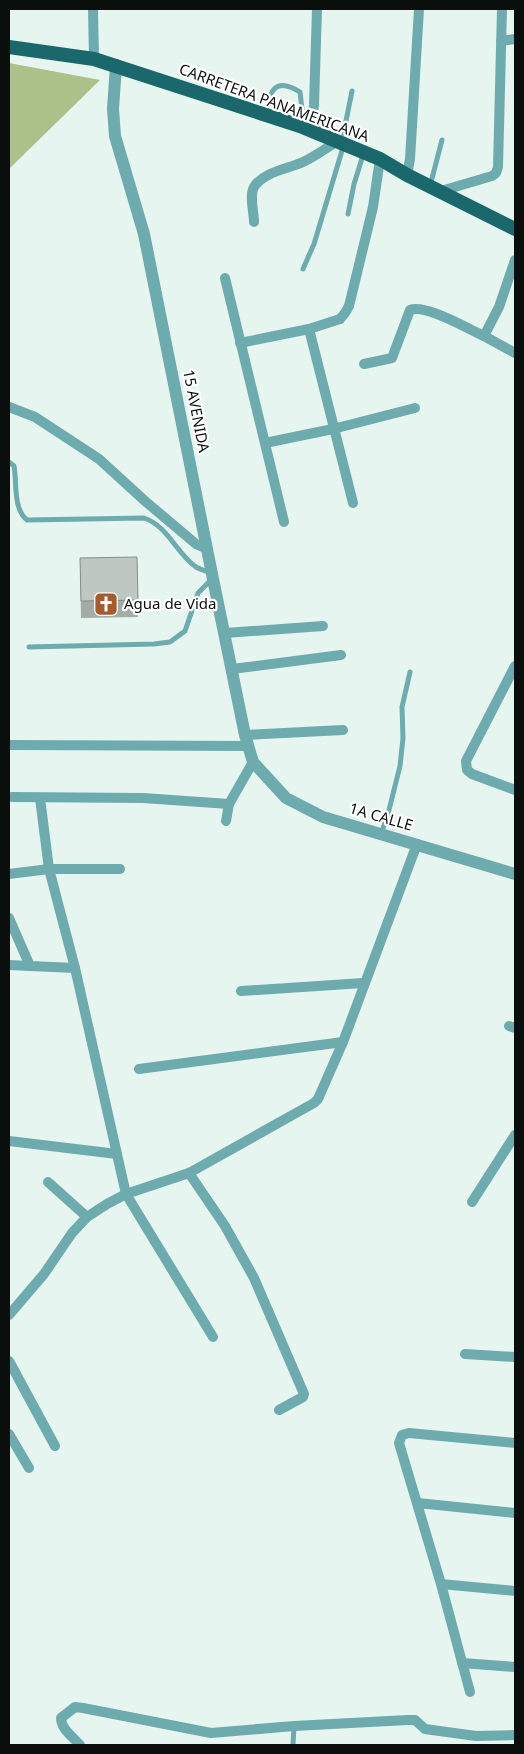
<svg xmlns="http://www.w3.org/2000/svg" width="524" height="1754" font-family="'Noto Sans',sans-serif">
	<rect width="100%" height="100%" fill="#e6f5f0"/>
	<path fill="#abc189" d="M 9,63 L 100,80 L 9,169 Z"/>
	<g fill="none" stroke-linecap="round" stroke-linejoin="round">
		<g stroke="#6eabaf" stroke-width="5">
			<path d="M 265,113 C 270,91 275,76 300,92 L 302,109 L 300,125"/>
			<path d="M 430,186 L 442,140"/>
			<path d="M 348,214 L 354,184 L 364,152"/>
			<path d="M 303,269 L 314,244 L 344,144 L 344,131 L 352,91"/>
			<path d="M 9,462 L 14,466 C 17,483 13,509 27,520 L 144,518 C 168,526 176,553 196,567 C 201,570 206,571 211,573"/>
			<path d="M 29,647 L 154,644 L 170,642 L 185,631 L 198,593 L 212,579"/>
			<path d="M 381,834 L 388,814 L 400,766 L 403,738 L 402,707 L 410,672"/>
			<path d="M 293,1745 L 294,1726"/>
		</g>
		<g stroke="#6eabaf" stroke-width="10">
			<path d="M 93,9 L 94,59"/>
			<path d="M 501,41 L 515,39"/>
			<path d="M 311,130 L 314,105 L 317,9"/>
			<path d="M 407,175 L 410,159 L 419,9"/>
			<path d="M 441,191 L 492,176 L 496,173 L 498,167 L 502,9"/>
			<path d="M 254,222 C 254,212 249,196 254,187 C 263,172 288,169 303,162 C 314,157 325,149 336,142"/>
			<path d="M 515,260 L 499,307 L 484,336 L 515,353"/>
			<path d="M 225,278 L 284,522"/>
			<path d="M 309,329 L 353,503"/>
			<path d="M 240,343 L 309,329 L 340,319 L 345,313 L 349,306 L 373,207 L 380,159"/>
			<path d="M 364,364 L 392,358 L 410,310 C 426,304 468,329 484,336"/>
			<path d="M 9,407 L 35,417 L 99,459 L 145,501 L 196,544 L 207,549"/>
			<path d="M 265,443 L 333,429 L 415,408"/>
			<path d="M 225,633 L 323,626"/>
			<path d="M 515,666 L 466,761 L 467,770 L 472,774 L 515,790"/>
			<path d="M 232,669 L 341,655"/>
			<path d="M 245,735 L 343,730"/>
			<path d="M 9,745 L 248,746"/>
			<path d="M 12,797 L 143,798 L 229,804"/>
			<path d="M 40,798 L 49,869 L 75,968 L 126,1194 L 213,1337"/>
			<path d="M 226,821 L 229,804 L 253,762"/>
			<path d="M 9,874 L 49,869 L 120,869"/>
			<path d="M 9,918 L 30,966 L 75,968"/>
			<path d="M 9,965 L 30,966"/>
			<path d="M 241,991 L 363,983"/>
			<path d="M 509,1026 L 515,1028"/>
			<path d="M 139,1069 L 343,1042"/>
			<path d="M 9,1141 L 117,1154"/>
			<path d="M 189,1173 L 225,1226 L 254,1278 L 304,1394 L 303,1397 L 279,1410"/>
			<path d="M 48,1182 L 87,1217"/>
			<path d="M 472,1202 L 515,1135"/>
			<path d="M 9,1315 L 44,1274 L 72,1233 L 87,1217 L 107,1204 L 126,1194 L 189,1173 L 314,1103 L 318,1099 L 343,1042 L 417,844"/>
			<path d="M 465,1354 L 515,1357"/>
			<path d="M 9,1361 L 55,1446"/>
			<path d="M 9,1434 L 29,1468"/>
			<path d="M 418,1503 L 515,1513"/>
			<path d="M 441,1584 L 515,1591"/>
			<path d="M 462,1663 L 515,1667"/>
			<path d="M 470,1692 L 441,1584 L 399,1443 L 402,1435 L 409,1433 L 515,1443"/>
			<path d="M 80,1745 C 73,1737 61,1729 61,1718 L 75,1707 L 83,1708 L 211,1733 L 294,1726 L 408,1720 L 415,1720 L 425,1729 L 476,1736 L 515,1735"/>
		</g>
		<path stroke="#6eabaf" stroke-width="12" d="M 116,65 L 113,109 L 115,136 L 144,234 L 213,579 L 245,735 L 253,762 L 286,798 L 323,817 L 515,874"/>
		<path stroke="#1b686c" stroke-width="14" d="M 9,47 L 94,59 L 300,126 L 380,159 L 407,175 L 515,229"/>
	</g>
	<path fill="#a3aca5" d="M 80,558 L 138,600 L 138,617 L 81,618 Z"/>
	<path fill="#bec8c0" stroke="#858c86" d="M 137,557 L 138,600 L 81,601 L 80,558 Z"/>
	<defs>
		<g id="church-square" transform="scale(1.25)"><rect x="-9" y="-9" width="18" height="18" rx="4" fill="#a25c30" stroke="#fff"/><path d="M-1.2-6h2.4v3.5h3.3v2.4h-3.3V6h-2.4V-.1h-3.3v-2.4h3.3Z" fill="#fff"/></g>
	</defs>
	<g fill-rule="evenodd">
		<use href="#church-square" x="106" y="604"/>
	</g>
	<g text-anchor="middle" stroke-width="4.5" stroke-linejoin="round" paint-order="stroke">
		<g font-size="15" fill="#0a0f0e" stroke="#fff">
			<text transform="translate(274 103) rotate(20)" y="5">CARRETERA PANAMERICANA</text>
			<text transform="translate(196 411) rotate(79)" y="5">15 AVENIDA</text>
			<text transform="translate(381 817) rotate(16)" y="5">1A CALLE</text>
		</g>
		<g font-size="15" fill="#0a0f0e" stroke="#fff" text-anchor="start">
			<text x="124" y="609">Agua de Vida</text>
		</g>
	</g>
	<rect width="524" height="1754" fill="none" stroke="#0a0f0e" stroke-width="20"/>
</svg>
